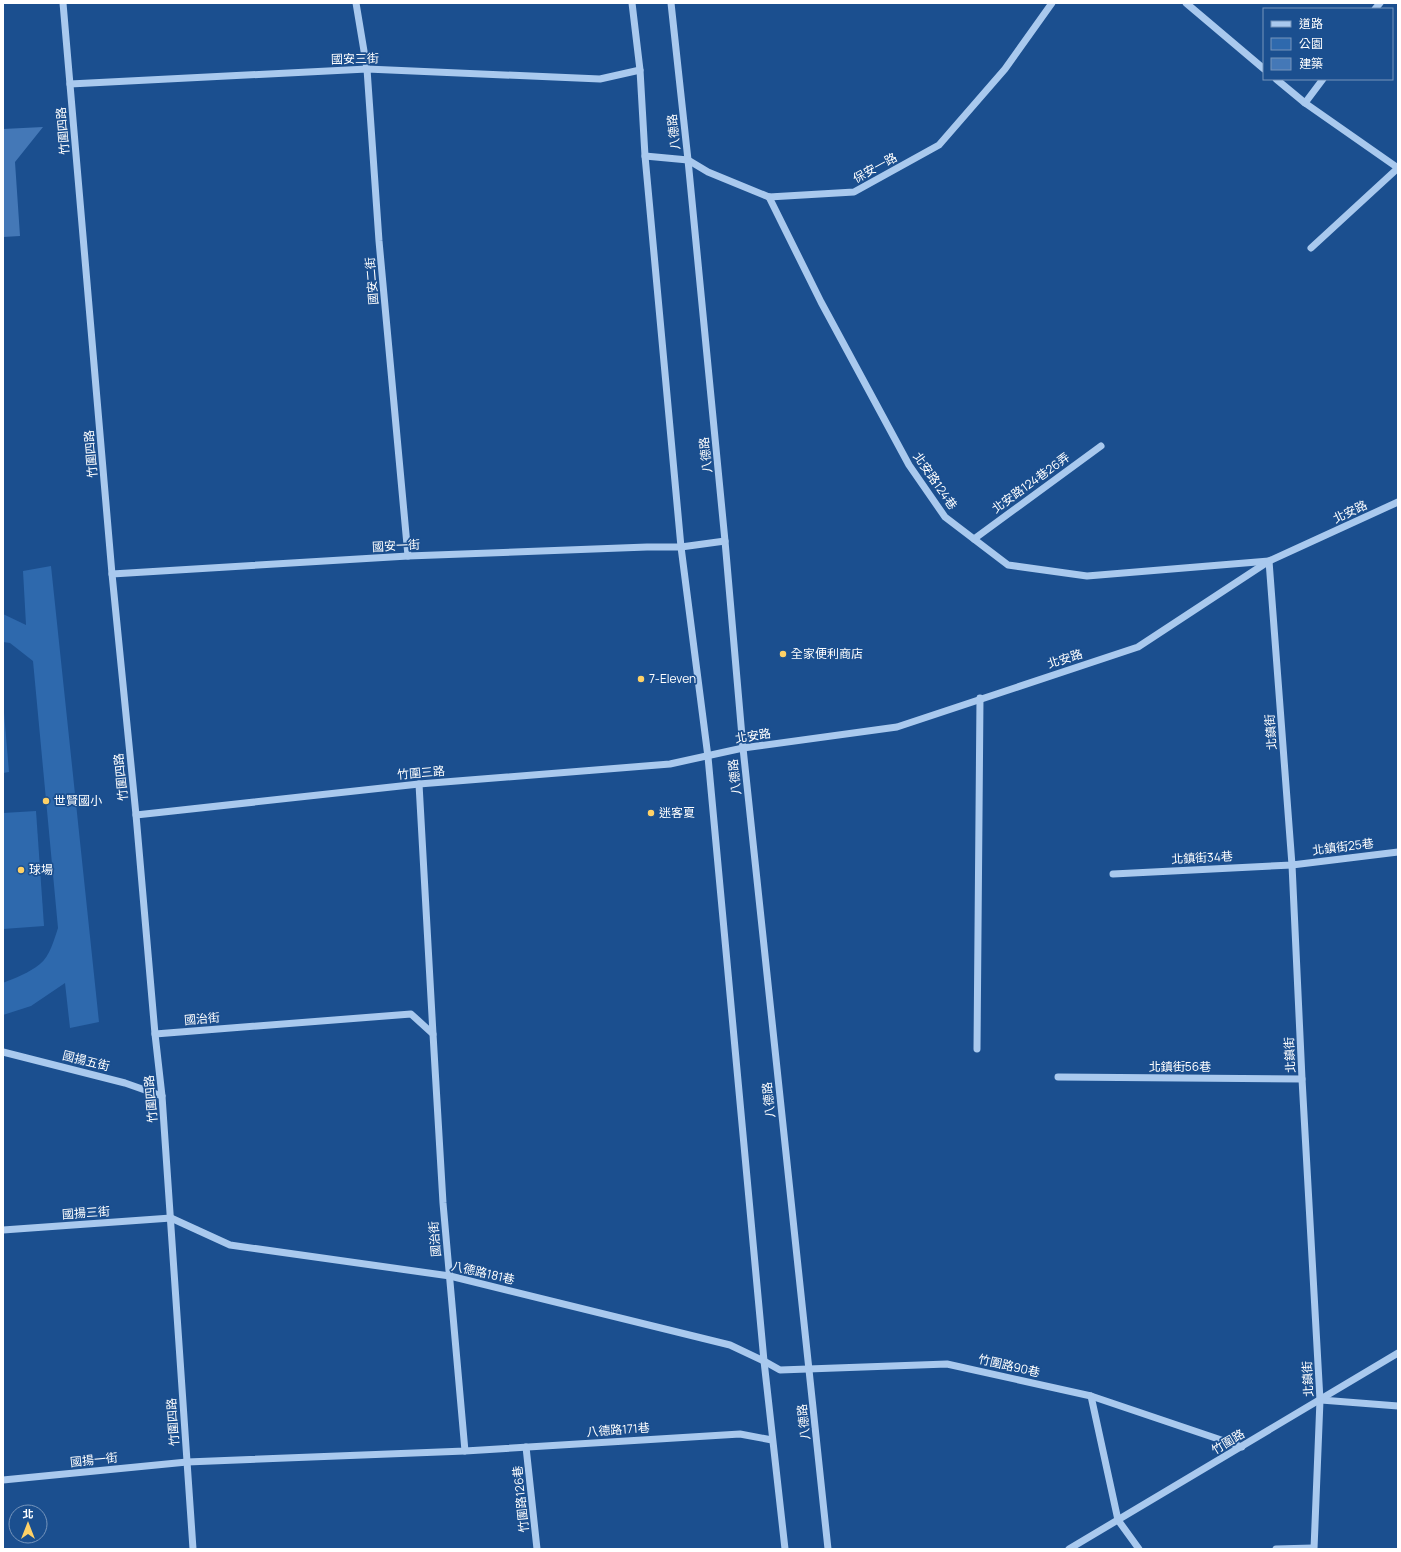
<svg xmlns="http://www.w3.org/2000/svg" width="1401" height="1552" font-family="Manrope,'Noto Sans TC',sans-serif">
	<rect width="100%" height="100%" fill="#1b4f8f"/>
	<g fill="#2e69ad">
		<path d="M 51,566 L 99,1022 L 70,1028 L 65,983 L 31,1006 L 3,1015 L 3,983 C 15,978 29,973 40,964 C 50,956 54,940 58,928 L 33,661 L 10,643 L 3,642 L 3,614 L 26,625 L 23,571 Z"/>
		<path d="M 3,701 L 9,772 L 3,773 Z"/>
		<path d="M 36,811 L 44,926 L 3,929 L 3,813 Z"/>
	</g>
	<path fill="#4478b7" d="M 43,127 L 15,162 L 20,236 L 3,237 L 3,129 Z"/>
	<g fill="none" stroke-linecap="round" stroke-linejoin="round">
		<g stroke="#a9c9ee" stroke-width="7">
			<path d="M 63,3 L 112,574 L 136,815 L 155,1034 L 162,1096 L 193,1549"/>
			<path d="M 356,3 L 367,69 L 379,241 L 408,556"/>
			<path d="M 632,3 L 640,70 L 645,156 L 681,547 L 708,757 L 764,1361 L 785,1549"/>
			<path d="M 671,3 L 688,160 L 725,541 L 743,748 L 828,1549"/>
			<path d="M 1186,3 L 1264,69"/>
			<path d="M 1375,9 L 1380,3"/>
			<path d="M 1276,79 L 1305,103 L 1398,168"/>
			<path d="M 70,84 L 367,69 L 600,79 L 640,70"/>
			<path d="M 1305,103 L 1323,79"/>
			<path d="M 645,156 L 688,160 L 708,172 L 769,197 L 854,192 L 939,145 L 1005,69 L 1052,3"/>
			<path d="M 769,197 L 821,302 L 909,465 L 945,517 L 1008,565 L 1087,576 L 1269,561 L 1292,865 L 1302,1079 L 1320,1400 L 1314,1549"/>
			<path d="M 1311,248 L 1398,168"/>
			<path d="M 974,539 L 1101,446"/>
			<path d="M 112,574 L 408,556 L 647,547 L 681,547 L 725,541"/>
			<path d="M 419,784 L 433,1034"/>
			<path d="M 136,815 L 419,784 L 670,764 L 743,748 L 897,727 L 1138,647 L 1269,561 L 1398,502"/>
			<path d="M 1113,874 L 1292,865 L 1398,852"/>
			<path d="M 977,1049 L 980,698"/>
			<path d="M 3,1052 L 125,1083 L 162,1096"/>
			<path d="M 1058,1077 L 1302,1079"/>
			<path d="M 3,1230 L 171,1218 L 230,1245 L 450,1276 L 730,1345 L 764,1361 L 780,1370 L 947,1364 L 1091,1396 L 1242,1447"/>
			<path d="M 1091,1396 L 1118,1520 L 1139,1549"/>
			<path d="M 1321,1400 L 1398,1406"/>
			<path d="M 526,1447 L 537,1549"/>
			<path d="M 465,1451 L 740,1434 L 772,1440"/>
			<path d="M 3,1480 L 187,1462 L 465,1451 L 443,1203 L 433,1034 L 411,1014 L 155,1034"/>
			<path d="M 1069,1549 L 1398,1353"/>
			<path d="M 1276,1549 L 1313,1548"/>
		</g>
	</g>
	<g fill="#ffd166" stroke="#1b4f8f" stroke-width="1.5">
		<circle cx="783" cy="654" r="4"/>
		<circle cx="641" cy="679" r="4"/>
		<circle cx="46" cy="801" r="4"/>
		<circle cx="651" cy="813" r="4"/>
		<circle cx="21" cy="870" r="4"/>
	</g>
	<g text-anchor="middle" stroke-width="3.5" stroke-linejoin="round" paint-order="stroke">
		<g font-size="12" fill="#fff" stroke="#1b4f8f">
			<text transform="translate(355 59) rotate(-1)" y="4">國安三街</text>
			<text transform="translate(63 131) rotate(-95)" y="4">竹圍四路</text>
			<text transform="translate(674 132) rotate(-96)" y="4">八德路</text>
			<text transform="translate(875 168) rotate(-29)" y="4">保安一路</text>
			<text transform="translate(372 281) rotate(-95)" y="4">國安二街</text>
			<text transform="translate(91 454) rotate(-95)" y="4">竹圍四路</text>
			<text transform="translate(706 455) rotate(-96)" y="4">八德路</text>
			<text transform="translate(935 481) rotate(55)" y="4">北安路124巷</text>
			<text transform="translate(1031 483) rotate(-36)" y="4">北安路124巷26弄</text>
			<text transform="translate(1350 512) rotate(-25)" y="4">北安路</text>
			<text transform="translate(396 546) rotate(-3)" y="4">國安一街</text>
			<text transform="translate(1065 659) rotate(-18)" y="4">北安路</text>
			<text transform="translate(1271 732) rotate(-94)" y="4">北鎮街</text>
			<text transform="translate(753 736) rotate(-9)" y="4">北安路</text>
			<text transform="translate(421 773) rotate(-5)" y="4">竹圍三路</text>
			<text transform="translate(121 777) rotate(-96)" y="4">竹圍四路</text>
			<text transform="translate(735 777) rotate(-96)" y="4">八德路</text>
			<text transform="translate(1343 847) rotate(-7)" y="4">北鎮街25巷</text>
			<text transform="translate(1202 858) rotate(-3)" y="4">北鎮街34巷</text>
			<text transform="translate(202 1019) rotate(-5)" y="4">國治街</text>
			<text transform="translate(1290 1055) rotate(-93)" y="4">北鎮街</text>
			<text transform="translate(86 1061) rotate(14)" y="4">國揚五街</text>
			<text x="1180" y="1071">北鎮街56巷</text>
			<text transform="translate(151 1099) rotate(-95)" y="4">竹圍四路</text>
			<text transform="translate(769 1100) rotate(-96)" y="4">八德路</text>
			<text transform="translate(86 1213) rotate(-4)" y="4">國揚三街</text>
			<text transform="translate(435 1239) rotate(-95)" y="4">國治街</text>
			<text transform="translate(483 1273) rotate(13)" y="4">八德路181巷</text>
			<text transform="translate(1009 1366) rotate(13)" y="4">竹圍路90巷</text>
			<text transform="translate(1308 1379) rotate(-93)" y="4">北鎮街</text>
			<text transform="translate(173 1422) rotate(-94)" y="4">竹圍四路</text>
			<text transform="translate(804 1422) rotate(-96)" y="4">八德路</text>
			<text transform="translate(618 1430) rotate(-4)" y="4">八德路171巷</text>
			<text transform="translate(1228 1442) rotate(-31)" y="4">竹圍路</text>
			<text transform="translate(94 1460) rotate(-6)" y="4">國揚一街</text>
			<text transform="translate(521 1499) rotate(-96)" y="4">竹圍路126巷</text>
		</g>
		<g font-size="12" fill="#fff" stroke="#1b4f8f" text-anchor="start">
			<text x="791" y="658">全家便利商店</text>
			<text x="649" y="683">7-Eleven</text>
			<text x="54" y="805">世賢國小</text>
			<text x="659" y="817">迷客夏</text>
			<text x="29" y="874">球場</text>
		</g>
	</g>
	<rect width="1401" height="1552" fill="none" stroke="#ffffff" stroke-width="8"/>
	<rect x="1263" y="8" width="130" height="72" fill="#1b4f8f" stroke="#7695bc"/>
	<rect x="1271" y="21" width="20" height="6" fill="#a9c9ee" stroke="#7695bc"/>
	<text x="1299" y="28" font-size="12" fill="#ffffff">道路</text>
	<rect x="1271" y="38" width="20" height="12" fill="#2e69ad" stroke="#7695bc"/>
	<text x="1299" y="48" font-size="12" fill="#ffffff">公園</text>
	<rect x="1271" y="58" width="20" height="12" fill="#4478b7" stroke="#7695bc"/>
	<text x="1299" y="68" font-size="12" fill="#ffffff">建築</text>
	<g transform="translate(28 1524)"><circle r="19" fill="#1b4f8f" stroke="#7695bc"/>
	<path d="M0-3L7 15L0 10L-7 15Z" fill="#ffd166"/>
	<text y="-6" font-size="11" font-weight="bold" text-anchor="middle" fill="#ffffff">北</text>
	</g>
</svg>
